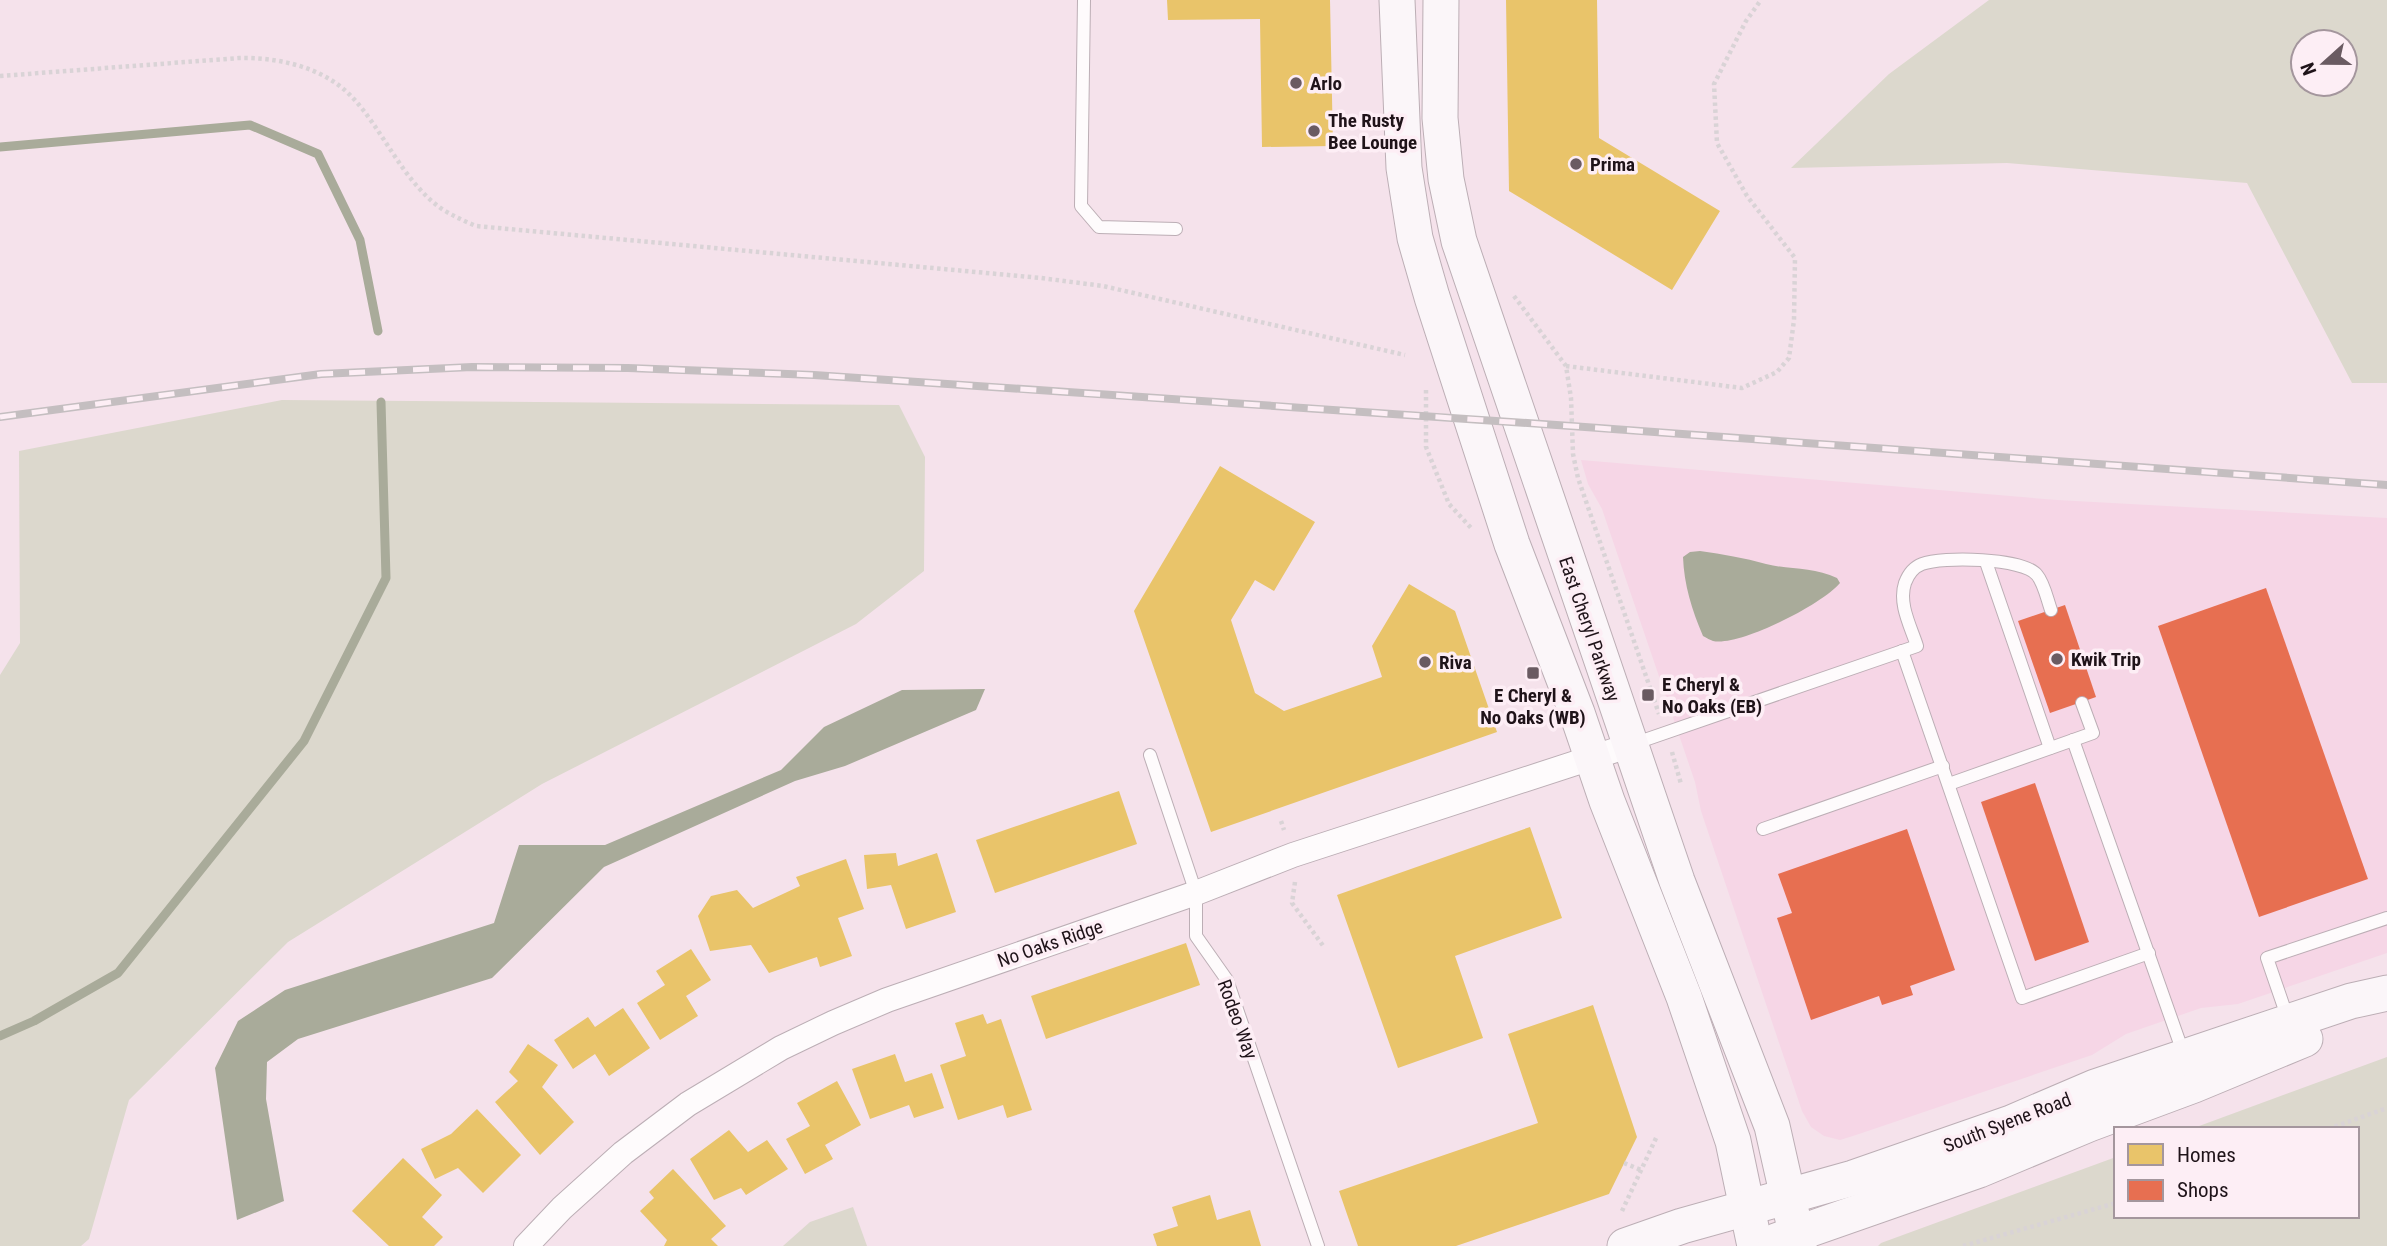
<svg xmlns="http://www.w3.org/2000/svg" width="2387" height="1246" font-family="'Roboto Condensed',sans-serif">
	<rect width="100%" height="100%" fill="#f5e2eb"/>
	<path fill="#f6d6e6" d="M 1581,460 L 2057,500 L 2387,518 L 2387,953 L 2238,1004 L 2201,1008 L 2126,1034 L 2092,1055 L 1856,1135 L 1840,1140 L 1824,1136 L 1811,1127 L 1802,1111 L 1701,811 L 1695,782 L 1602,509 L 1588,484 Z"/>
	<g fill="#dcd8cd" fill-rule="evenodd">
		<path d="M 1989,0 L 2387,0 L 2387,383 L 2352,383 L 2247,183 L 2007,163 L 1791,168 L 1889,74 ZM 2345,42 L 2345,84 L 2303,84 L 2303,42 Z"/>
		<path d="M 282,400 L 899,405 L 925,457 L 924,571 L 856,624 L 542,784 L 288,942 L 129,1100 L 89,1239 L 81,1246 L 0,1246 L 0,675 L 20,643 L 19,451 Z"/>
		<path d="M 2387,1057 L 2387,1246 L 1878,1246 L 1881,1243 L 2116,1157 L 2116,1216 L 2357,1216 L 2357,1129 L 2191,1129 Z"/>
		<path d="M 853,1207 L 867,1246 L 783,1246 L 810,1222 Z"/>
	</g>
	<g fill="#a9ab9a">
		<path d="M 1700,551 C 1723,554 1744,558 1766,564 C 1790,570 1814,567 1837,578 L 1840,583 C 1823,604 1739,647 1713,641 C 1710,640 1707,638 1703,636 C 1692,610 1684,585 1683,557 L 1690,552 Z"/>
		<path d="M 985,689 L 976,710 L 845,766 L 795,781 L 604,867 L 492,978 L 298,1039 L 267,1062 L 266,1099 L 284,1201 L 237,1220 L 215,1068 L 238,1021 L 285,990 L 494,923 L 519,845 L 605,845 L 781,770 L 824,727 L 902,690 Z"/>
	</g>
	<g fill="#e9c46a">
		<path d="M 1167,0 L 1330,0 L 1333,146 L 1262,147 L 1260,19 L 1168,20 Z"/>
		<path d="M 1506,0 L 1597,0 L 1599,138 L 1720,211 L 1672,290 L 1509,191 Z"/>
		<path d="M 1220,466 L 1315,522 L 1274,591 L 1255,580 L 1231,620 L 1255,693 L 1284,711 L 1382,677 L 1372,646 L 1409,584 L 1455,611 L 1497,732 L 1211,832 L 1134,611 Z"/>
		<path d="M 1119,791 L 1137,844 L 995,893 L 976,840 Z"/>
		<path d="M 1530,827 L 1562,918 L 1455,956 L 1483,1038 L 1398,1068 L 1337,895 Z"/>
		<path d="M 896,853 L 898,866 L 937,853 L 956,912 L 906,929 L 891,885 L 867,889 L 864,855 Z"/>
		<path d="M 846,859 L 864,909 L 838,918 L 852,956 L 820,967 L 817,957 L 769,973 L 751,945 L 710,951 L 698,916 L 711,896 L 737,890 L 753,908 L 800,886 L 796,877 Z"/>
		<path d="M 1186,943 L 1200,985 L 1046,1039 L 1031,996 Z"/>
		<path d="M 691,949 L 711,980 L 686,996 L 698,1016 L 660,1040 L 637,1003 L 665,985 L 656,971 Z"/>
		<path d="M 1593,1005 L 1637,1137 L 1609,1194 L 1456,1246 L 1358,1246 L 1339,1191 L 1538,1123 L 1508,1034 Z"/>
		<path d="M 623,1008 L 650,1048 L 609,1076 L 595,1054 L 573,1069 L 554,1040 L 588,1017 L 595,1027 Z"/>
		<path d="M 983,1014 L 987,1024 L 1001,1019 L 1032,1110 L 1007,1118 L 1003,1105 L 958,1120 L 940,1065 L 966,1056 L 955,1023 Z"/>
		<path d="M 528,1044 L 558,1065 L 542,1087 L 574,1122 L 540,1155 L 495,1102 L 518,1081 L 509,1072 Z"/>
		<path d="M 895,1054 L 905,1082 L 932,1073 L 944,1108 L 914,1118 L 909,1105 L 870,1119 L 852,1069 Z"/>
		<path d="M 837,1081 L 861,1125 L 825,1145 L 833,1159 L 805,1174 L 786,1139 L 810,1126 L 797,1103 Z"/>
		<path d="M 477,1109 L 521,1155 L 483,1193 L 458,1168 L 435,1179 L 421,1149 L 451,1134 Z"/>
		<path d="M 729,1130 L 748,1152 L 767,1140 L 788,1169 L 746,1195 L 741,1188 L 714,1200 L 690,1159 Z"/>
		<path d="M 403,1158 L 442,1195 L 422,1217 L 443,1237 L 434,1246 L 389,1246 L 352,1211 Z"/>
		<path d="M 673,1169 L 726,1226 L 711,1239 L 718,1246 L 664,1246 L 667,1240 L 640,1211 L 654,1198 L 649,1192 Z"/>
		<path d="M 1210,1195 L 1217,1220 L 1250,1210 L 1261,1246 L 1157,1246 L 1153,1234 L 1178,1226 L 1172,1207 Z"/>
	</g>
	<g fill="#e76f51">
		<path d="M 2266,588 L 2368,879 L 2259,917 L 2158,626 Z"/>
		<path d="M 2065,605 L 2096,697 L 2050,713 L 2018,621 Z"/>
		<path d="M 2035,783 L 2089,942 L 2035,961 L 1981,802 Z"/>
		<path d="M 1907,829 L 1955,970 L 1910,986 L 1913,995 L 1882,1005 L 1879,996 L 1811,1020 L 1777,918 L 1792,913 L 1778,874 Z"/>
	</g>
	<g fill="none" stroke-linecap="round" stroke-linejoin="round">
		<g stroke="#a9ab9a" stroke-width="9">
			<path d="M 0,147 L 250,125 L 318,154 L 360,240 L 378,331"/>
			<path d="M 0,1036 L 34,1021 L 118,973 L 304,741 L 386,578 L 381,402"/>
		</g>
		<g stroke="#bcaeb5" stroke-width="14">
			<g id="lane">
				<path d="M 1084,0 L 1081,206 L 1099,227 L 1176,229"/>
				<path d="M 1986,562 L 2050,748"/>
				<path d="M 1902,651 L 2022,998 L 2149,953"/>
				<path d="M 2073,740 L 2184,1055"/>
				<path d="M 1633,744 L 1917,646 C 1911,627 1898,604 1905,583 C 1908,575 1914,567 1922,564 C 1942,556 2024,558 2037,575 C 2044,583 2047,599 2051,610"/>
				<path d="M 1150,755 L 1196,893 L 1196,936 L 1227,980 L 1318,1246"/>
				<path d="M 1949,784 L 2093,733 L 2082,703"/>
				<path d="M 1763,829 L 1943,766"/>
				<path d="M 2288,1019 L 2267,958 L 2387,918"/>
			</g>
		</g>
		<g stroke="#bcaeb5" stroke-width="26">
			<path id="street" d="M 526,1246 L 562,1208 L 623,1153 L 688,1104 L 781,1048 L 833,1023 L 887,1000 L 1196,893 L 1293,855 L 1631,745"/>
		</g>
		<g stroke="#bcaeb5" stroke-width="37">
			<g id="secondary">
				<path d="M 1397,0 L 1404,168 L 1415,238 L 1432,297 L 1512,544 L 1577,713 L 1607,801 L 1684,997 L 1733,1141 L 1755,1246"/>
				<path d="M 1441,0 L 1440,118 L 1446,179 L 1459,241 L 1677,881 L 1772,1126 L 1799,1246"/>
				<path d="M 1776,1241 L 1979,1170 L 2089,1124 L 2194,1085 L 2305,1039"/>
				<path d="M 1625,1246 L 1682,1226 L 1853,1178 L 2011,1123 L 2095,1087 L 2351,1001 L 2387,993"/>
			</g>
		</g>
		<g stroke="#d9d3d6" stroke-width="4.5" stroke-dasharray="3.5 3.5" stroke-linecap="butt">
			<path d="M 0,76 L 239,58 C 277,57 324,67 352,97 C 384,131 403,182 442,209 C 453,216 464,221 476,226 L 1041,278 L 1103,286 L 1405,355"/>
			<path d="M 1514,296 L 1566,366 L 1571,398 L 1573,454 L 1578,478 L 1659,714"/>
			<path d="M 1566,366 L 1742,388 L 1777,372 L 1789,358 L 1794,320 L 1795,258 L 1747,196 L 1717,143 L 1714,84 L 1746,21 L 1761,0"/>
			<path d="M 1426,390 L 1426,447 L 1449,504 L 1472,529"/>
			<path d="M 1672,752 L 1681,784"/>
			<path d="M 1281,821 L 1284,830"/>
			<path d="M 1295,882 L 1292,903 L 1324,947"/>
			<path d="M 2328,1129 L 2387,1108"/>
			<path d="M 1624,1163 L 1641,1170"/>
			<path d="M 1622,1211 L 1657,1136"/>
			<path d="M 1963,1246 L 2116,1203"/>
		</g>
		<use href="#lane" stroke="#fefbfc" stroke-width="12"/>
		<use href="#street" stroke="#fefbfc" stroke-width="24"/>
		<use href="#secondary" stroke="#fbf6f9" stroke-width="35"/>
		<g stroke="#c4bec0" stroke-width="8">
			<path id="rail" d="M 0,417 L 321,374 L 472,367 L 628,368 L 814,375 L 1571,426 L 2387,485"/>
		</g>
		<use href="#rail" stroke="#fdeef5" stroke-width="5" stroke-dasharray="16" stroke-linecap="butt"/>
	</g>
	<g fill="#6a5b62" stroke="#fdeef5" stroke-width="2.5">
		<circle cx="1296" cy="83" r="7"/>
		<circle cx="1314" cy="131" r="7"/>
		<circle cx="1576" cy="164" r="7"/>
		<circle cx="2057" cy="659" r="7"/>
		<circle cx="1425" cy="662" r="7"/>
		<rect x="1526" y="666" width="14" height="14" rx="3.5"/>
		<rect x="1641" y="688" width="14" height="14" rx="3.5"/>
	</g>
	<g text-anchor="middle" stroke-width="7" stroke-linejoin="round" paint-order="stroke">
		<g font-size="19" font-weight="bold" fill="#1f1319" stroke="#fdeef5" text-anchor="start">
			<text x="1310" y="90">Arlo</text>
			<text x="1328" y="127">The Rusty<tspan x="1328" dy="22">Bee Lounge</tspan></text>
			<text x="1590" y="171">Prima</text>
			<text x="2071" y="666">Kwik Trip</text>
			<text x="1439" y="669">Riva</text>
			<text x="1662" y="691">E Cheryl &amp;<tspan x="1662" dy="22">No Oaks (EB)</tspan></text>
			<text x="1533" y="702" text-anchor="middle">E Cheryl &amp;<tspan x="1533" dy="22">No Oaks (WB)</tspan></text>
		</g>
		<g font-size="19" fill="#1f1319" stroke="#fdeef5">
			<text transform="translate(1590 629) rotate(71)" y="7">East Cheryl Parkway</text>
			<text transform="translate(1050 943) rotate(-19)" y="7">No Oaks Ridge</text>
			<text transform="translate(1238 1019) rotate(70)" y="7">Rodeo Way</text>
			<text transform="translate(2007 1122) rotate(-21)" y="7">South Syene Road</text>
		</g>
	</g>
	<rect x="2114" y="1127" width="245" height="91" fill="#fdeef5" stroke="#a4969d" stroke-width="2"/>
	<rect x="2128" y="1144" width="35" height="21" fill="#e9c46a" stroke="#a4969d" stroke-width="2"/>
	<text x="2177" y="1162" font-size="21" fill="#1f1319">Homes</text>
	<rect x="2128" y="1180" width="35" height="21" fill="#e76f51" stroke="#a4969d" stroke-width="2"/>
	<text x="2177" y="1197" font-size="21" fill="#1f1319">Shops</text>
	<g transform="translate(2324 63) rotate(249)"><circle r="33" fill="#fdeef5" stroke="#a4969d" stroke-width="2"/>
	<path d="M0-5L12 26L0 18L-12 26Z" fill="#6a5b62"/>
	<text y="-10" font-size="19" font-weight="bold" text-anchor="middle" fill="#1f1319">N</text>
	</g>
</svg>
